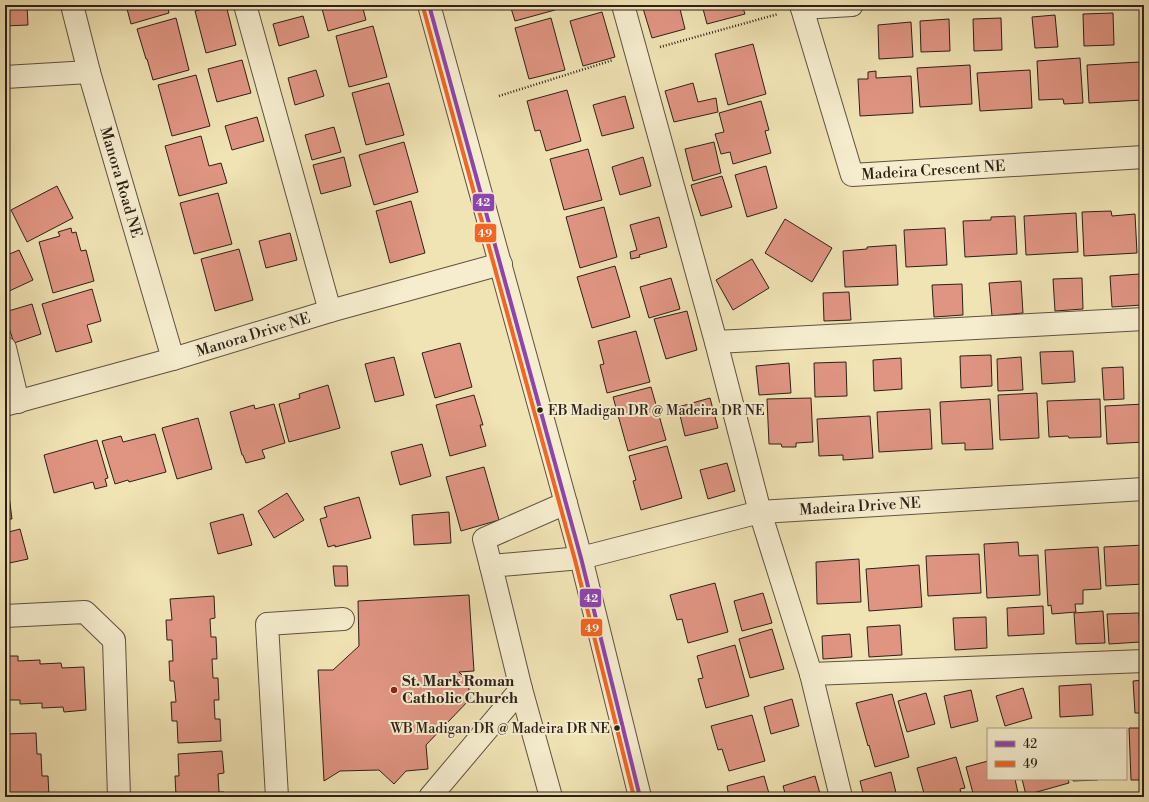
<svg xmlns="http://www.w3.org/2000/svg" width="1149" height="802" font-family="'Libre Bodoni',serif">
	<rect width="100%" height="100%" fill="#f0e3b4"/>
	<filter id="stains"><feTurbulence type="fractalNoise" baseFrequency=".005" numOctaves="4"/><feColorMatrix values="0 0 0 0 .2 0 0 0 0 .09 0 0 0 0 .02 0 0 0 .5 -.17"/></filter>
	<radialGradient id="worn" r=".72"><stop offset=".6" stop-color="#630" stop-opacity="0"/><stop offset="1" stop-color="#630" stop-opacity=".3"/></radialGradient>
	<g fill="#e09583" stroke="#2d2019">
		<path d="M 5,5 L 27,5 L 28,25 L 5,26 Z"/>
		<path d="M 126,5 L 167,5 L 169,13 L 131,24 Z"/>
		<path d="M 218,5 L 226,5 L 236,45 L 206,53 L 195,11 Z"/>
		<path d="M 321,5 L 362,5 L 366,20 L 328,31 Z"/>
		<path d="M 510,5 L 553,5 L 555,10 L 515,21 Z"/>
		<path d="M 642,5 L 679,5 L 685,29 L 652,38 Z"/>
		<path d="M 702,5 L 742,5 L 745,14 L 707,24 Z"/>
		<path d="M 602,12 L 615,57 L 583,66 L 570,21 Z"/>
		<path d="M 1113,13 L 1114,45 L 1084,46 L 1083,14 Z"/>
		<path d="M 1055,15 L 1058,47 L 1035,48 L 1032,17 Z"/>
		<path d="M 303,16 L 309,37 L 279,46 L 273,24 Z"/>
		<path d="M 1142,17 L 1144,17 L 1144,45 L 1143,45 Z"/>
		<path d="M 176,18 L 189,70 L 153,80 L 147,59 L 146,59 L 137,29 Z"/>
		<path d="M 551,18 L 565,70 L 529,79 L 515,28 Z"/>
		<path d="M 1001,18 L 1002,50 L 974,51 L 973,19 Z"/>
		<path d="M 949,19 L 950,51 L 921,52 L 920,21 Z"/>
		<path d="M 911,22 L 913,57 L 879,59 L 878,25 Z"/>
		<path d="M 373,26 L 387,77 L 349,87 L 336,36 Z"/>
		<path d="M 753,44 L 766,94 L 728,105 L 715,54 Z"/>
		<path d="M 1080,58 L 1083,103 L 1064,104 L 1063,99 L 1039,100 L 1037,61 Z"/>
		<path d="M 242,60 L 251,93 L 217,102 L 208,69 Z"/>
		<path d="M 1140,62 L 1142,100 L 1089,103 L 1087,65 Z"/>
		<path d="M 970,65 L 972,104 L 920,107 L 917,68 Z"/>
		<path d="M 316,70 L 324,96 L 295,105 L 288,78 Z"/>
		<path d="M 1030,70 L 1032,108 L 980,111 L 977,73 Z"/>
		<path d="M 876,71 L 876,78 L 911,76 L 913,113 L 860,116 L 858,79 L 868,79 L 868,72 Z"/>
		<path d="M 196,75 L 210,126 L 172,136 L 158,85 Z"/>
		<path d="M 389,83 L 404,135 L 366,145 L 352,93 Z"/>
		<path d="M 693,83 L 698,102 L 716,98 L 718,112 L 674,122 L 665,91 Z"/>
		<path d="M 567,90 L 581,141 L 546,151 L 540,130 L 535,131 L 527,101 Z"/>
		<path d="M 625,96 L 634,128 L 602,136 L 593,105 Z"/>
		<path d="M 761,101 L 769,130 L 765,131 L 771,153 L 733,164 L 730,152 L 721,154 L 715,134 L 724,132 L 719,113 Z"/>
		<path d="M 257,117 L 264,141 L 232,150 L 225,126 Z"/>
		<path d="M 334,127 L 341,152 L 312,160 L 305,135 Z"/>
		<path d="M 201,136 L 209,166 L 221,163 L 227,183 L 179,196 L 165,146 Z"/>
		<path d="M 404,142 L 418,192 L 374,205 L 359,155 Z"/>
		<path d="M 714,142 L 721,173 L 693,181 L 685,149 Z"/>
		<path d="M 588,149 L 602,200 L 564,210 L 550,159 Z"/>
		<path d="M 5,157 L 8,157 L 5,182 Z"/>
		<path d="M 344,157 L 351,186 L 321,194 L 313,165 Z"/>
		<path d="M 643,157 L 651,186 L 620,195 L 612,167 Z"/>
		<path d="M 766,166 L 777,208 L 747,217 L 735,175 Z"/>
		<path d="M 722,176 L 732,207 L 701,216 L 691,185 Z"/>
		<path d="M 57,186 L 73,218 L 27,242 L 11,210 Z"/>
		<path d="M 218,193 L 232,244 L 194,254 L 180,203 Z"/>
		<path d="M 411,201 L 425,253 L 390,263 L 376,211 Z"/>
		<path d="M 604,207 L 617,257 L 580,268 L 566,217 Z"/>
		<path d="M 1111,211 L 1112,216 L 1135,214 L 1137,253 L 1084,256 L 1082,212 Z"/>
		<path d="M 1076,213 L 1078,252 L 1026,255 L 1024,216 Z"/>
		<path d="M 1015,216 L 1017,254 L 965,257 L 963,221 L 991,220 L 991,217 Z"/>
		<path d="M 659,217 L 667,247 L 639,255 L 640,257 L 631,259 L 630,252 L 637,250 L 630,225 Z"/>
		<path d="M 785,219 L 832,248 L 812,282 L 765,253 Z"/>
		<path d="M 71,228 L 72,233 L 76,232 L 81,251 L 86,250 L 94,281 L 53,293 L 39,242 L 60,236 L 58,232 Z"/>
		<path d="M 945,228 L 947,265 L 906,267 L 904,230 Z"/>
		<path d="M 290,233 L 297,260 L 266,268 L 259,241 Z"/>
		<path d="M 896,245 L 898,285 L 845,287 L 843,251 L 867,249 L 867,247 Z"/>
		<path d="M 239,249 L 253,300 L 215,311 L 201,259 Z"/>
		<path d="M 19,250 L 33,280 L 5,293 L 5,256 Z"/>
		<path d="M 752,259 L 769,288 L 733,310 L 716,280 Z"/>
		<path d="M 615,266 L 630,317 L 592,328 L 577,277 Z"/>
		<path d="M 1140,274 L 1142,305 L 1112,307 L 1110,276 Z"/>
		<path d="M 671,278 L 680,309 L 649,318 L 640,287 Z"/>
		<path d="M 1082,278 L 1083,309 L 1055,311 L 1053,279 Z"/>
		<path d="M 1021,281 L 1023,313 L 992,316 L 989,283 Z"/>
		<path d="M 962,284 L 963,315 L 934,317 L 932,285 Z"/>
		<path d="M 92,289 L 101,321 L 87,325 L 92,342 L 56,352 L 42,304 Z"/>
		<path d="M 849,292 L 851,320 L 824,321 L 823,293 Z"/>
		<path d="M 32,304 L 41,334 L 14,343 L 5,316 L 5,312 Z"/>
		<path d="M 687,311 L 697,350 L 666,359 L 654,319 Z"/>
		<path d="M 636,331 L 650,382 L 607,393 L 600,365 L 604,364 L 598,341 Z"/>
		<path d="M 460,343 L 472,387 L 435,398 L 422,353 Z"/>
		<path d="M 1073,351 L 1075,382 L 1042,384 L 1040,352 Z"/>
		<path d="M 991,355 L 992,386 L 961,388 L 960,356 Z"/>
		<path d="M 394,357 L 404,395 L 375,402 L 365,364 Z"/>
		<path d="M 1021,357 L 1023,390 L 998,391 L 997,359 Z"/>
		<path d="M 901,358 L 902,389 L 874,391 L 873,360 Z"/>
		<path d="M 846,362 L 847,396 L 815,397 L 814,363 Z"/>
		<path d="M 789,363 L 791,393 L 759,395 L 756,366 Z"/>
		<path d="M 1123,367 L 1124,399 L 1104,400 L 1102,368 Z"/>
		<path d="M 328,385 L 340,428 L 289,442 L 279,404 L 300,398 L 299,394 Z"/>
		<path d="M 651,387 L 666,440 L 628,451 L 613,397 Z"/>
		<path d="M 1037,393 L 1039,438 L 1000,440 L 998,395 Z"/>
		<path d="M 474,395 L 483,425 L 480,425 L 486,446 L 450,456 L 436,405 Z"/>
		<path d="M 710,398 L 718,428 L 685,436 L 678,407 Z"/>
		<path d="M 811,398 L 813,442 L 796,443 L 796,447 L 782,447 L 781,444 L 769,444 L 767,399 Z"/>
		<path d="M 990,399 L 993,449 L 965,450 L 965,443 L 942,444 L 940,402 Z"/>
		<path d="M 1100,399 L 1101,437 L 1069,438 L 1068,436 L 1049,437 L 1047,401 Z"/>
		<path d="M 274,404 L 285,443 L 262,450 L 265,458 L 246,463 L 243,455 L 242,455 L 230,412 L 254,405 L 255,409 Z"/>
		<path d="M 1144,404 L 1144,442 L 1107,444 L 1105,406 Z"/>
		<path d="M 930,409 L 932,449 L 879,452 L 877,412 Z"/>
		<path d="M 870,416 L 873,458 L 843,460 L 843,455 L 819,456 L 817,419 Z"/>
		<path d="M 198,418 L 212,469 L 177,479 L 162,428 Z"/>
		<path d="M 155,434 L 166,472 L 129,482 L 128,480 L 115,484 L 102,441 L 121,436 L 123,442 Z"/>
		<path d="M 97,440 L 108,478 L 105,479 L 107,486 L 95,489 L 93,482 L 54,493 L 44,455 Z"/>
		<path d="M 422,444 L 431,476 L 400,485 L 391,452 Z"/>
		<path d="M 667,446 L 682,498 L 641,510 L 633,481 L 636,480 L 629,456 Z"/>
		<path d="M 727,463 L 735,491 L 708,499 L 700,470 Z"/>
		<path d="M 484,467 L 499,520 L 461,531 L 446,477 Z"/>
		<path d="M 5,480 L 7,480 L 12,519 L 5,519 Z"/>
		<path d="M 287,493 L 304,520 L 274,538 L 258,511 Z"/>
		<path d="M 359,497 L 371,538 L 335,547 L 335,545 L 328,547 L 320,519 L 327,517 L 324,507 Z"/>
		<path d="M 449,512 L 451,543 L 414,545 L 412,515 Z"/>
		<path d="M 243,514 L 252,545 L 218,554 L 210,523 Z"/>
		<path d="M 20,529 L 28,559 L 5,564 L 5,533 Z"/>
		<path d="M 1018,542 L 1019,556 L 1038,555 L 1040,595 L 987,598 L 984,544 Z"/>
		<path d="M 1144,545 L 1144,584 L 1106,586 L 1104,547 Z"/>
		<path d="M 1098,547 L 1101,589 L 1083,590 L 1083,604 L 1075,604 L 1076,612 L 1052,614 L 1051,605 L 1048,606 L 1045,550 Z"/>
		<path d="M 979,554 L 981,593 L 928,596 L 926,556 Z"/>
		<path d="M 859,559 L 861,602 L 817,604 L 816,562 Z"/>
		<path d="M 919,565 L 922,607 L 869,611 L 866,569 Z"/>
		<path d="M 333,566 L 347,566 L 348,586 L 335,586 Z"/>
		<path d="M 715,583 L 728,632 L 688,643 L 682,619 L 677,620 L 670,595 Z"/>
		<path d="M 763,593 L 772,623 L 742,631 L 734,601 Z"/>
		<path d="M 469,595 L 474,671 L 459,672 L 468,681 L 470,699 L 426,745 L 428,769 L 406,771 L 394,784 L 379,770 L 340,771 L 324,781 L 318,670 L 333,670 L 359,646 L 358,601 Z"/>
		<path d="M 214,596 L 215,618 L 210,619 L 211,637 L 216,637 L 217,659 L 212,659 L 213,678 L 218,678 L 219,700 L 214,700 L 215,719 L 220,719 L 221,741 L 178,743 L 177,721 L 172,721 L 171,702 L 176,702 L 174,681 L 170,681 L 169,661 L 173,661 L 172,640 L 167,640 L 166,620 L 172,620 L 170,599 Z"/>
		<path d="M 1043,606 L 1044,634 L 1008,636 L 1007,608 Z"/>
		<path d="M 1103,611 L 1105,643 L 1076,644 L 1074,613 Z"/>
		<path d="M 1139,613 L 1140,642 L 1109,644 L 1107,614 Z"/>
		<path d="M 986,617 L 987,648 L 955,650 L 953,618 Z"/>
		<path d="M 900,625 L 902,655 L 869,657 L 867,627 Z"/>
		<path d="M 772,629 L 784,669 L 750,678 L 739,639 Z"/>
		<path d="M 850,634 L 852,657 L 823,659 L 822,636 Z"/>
		<path d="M 735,645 L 749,696 L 706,708 L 698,679 L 703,678 L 697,656 Z"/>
		<path d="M 5,656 L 18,656 L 18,661 L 40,660 L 40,664 L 61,663 L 62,668 L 84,667 L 86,710 L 64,712 L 63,707 L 42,708 L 42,703 L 20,704 L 20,700 L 5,700 Z"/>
		<path d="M 1144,680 L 1144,713 L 1135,713 L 1133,681 Z"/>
		<path d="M 1091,684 L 1093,715 L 1060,717 L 1059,686 Z"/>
		<path d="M 1023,688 L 1032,718 L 1005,726 L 996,696 Z"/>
		<path d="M 971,690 L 978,721 L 951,728 L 944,696 Z"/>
		<path d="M 926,693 L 935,724 L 907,732 L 898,701 Z"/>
		<path d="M 892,694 L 909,757 L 875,767 L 869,745 L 868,746 L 856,703 Z"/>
		<path d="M 792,699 L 799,726 L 771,734 L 764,707 Z"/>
		<path d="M 752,715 L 765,761 L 729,771 L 722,749 L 718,750 L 711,726 Z"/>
		<path d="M 1129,728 L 1144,728 L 1144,780 L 1131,780 Z"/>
		<path d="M 36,733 L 37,754 L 41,754 L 42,776 L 48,776 L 49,797 L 5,797 L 5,734 Z"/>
		<path d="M 222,751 L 224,773 L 218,774 L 219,792 L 224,792 L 224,797 L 180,797 L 180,795 L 176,796 L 175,776 L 179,776 L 178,754 Z"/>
		<path d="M 956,757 L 965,788 L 960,789 L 962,797 L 925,797 L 917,768 Z"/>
		<path d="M 988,761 L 988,779 L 1015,779 L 1018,793 L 1002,797 L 974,797 L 966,767 Z"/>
		<path d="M 891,772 L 897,797 L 864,797 L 860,781 Z"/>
		<path d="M 764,776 L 770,797 L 729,797 L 727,786 Z"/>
		<path d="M 815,776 L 821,797 L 786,797 L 783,786 Z"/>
		<path d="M 1022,779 L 1068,779 L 1069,783 L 1026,795 Z"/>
		<path d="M 1073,779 L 1098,779 L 1098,780 L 1073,781 Z"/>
		<path d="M 917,792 L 919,797 L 899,797 Z"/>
	</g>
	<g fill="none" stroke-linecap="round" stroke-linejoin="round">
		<g stroke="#5e5140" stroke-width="24">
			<g id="minor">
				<path id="s1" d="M 72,5 L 89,72 L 173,359"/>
				<path d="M 245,5 L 330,311"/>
				<path d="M 429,5 L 581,558 L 640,797"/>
				<path d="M 623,5 L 716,342 L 760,512 L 811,674 L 841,797"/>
				<path id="s2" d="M 801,5 L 852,175 L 1144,157"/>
				<path d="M 802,8 L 852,5"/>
				<path d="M 5,77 L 89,72"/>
				<path d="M 716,342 L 1144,319"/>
				<path d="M 5,348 L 18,402"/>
				<path id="s3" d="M 5,405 L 173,359 L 330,311 L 501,264"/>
				<path d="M 491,566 L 484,539 L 566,503"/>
				<path d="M 5,616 L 85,612 L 114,640 L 119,797"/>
				<path d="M 811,674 L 1144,661"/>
				<path d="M 277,797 L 267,624 L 343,619"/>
				<path d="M 430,797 L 521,689"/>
				<path id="s4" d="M 551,797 L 521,689 L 491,566 L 581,558 L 760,512 L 1144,489"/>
			</g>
		</g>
		<g stroke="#2d2019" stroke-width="2.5" stroke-dasharray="1 2" stroke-linecap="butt">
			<path d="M 660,47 L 778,14"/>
			<path d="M 499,96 L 613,60"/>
		</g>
		<use href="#minor" stroke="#f5edce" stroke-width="22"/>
		<g stroke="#f5edce" stroke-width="7">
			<path id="bus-1" d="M 429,5 L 581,558 L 640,797"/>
		</g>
		<g stroke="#f5edce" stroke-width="7">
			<path id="bus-2" d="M 423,7 L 575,560 L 634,797"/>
		</g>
		<use href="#bus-1" stroke="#8e44ad" stroke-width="4"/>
		<use href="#bus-2" stroke="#f26522" stroke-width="4"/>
	</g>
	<g fill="#2d2019" stroke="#f5edce" stroke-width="1.5">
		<circle cx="540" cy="410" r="3.5"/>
		<circle cx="617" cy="728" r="3.5"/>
	</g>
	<circle fill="#8f2418" stroke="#f5edce" stroke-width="1.5" cx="394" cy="690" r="4"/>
	<g text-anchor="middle" stroke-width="4" stroke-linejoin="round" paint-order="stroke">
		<g font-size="14" fill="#2d2019" stroke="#f5edce" text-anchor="start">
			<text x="548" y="415">EB Madigan DR @ Madeira DR NE</text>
			<text x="610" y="733" text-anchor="end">WB Madigan DR @ Madeira DR NE</text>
		</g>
		<g font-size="15" fill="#2d2019" stroke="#f5edce">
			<text dy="5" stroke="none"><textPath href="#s2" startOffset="259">Madeira Crescent NE</textPath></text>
			<text dy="5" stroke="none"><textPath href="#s1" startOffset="184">Manora Road NE</textPath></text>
			<text dy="5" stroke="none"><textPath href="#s3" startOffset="258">Manora Drive NE</textPath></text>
			<text dy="5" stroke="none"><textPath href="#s4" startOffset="614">Madeira Drive NE</textPath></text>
		</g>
		<g font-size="15" font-weight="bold" fill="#2d2019" stroke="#f5edce" text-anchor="start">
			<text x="402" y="686">St. Mark Roman<tspan x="402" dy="17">Catholic Church</tspan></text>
		</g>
	</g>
	<g stroke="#f5edce" stroke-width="1.5">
		<rect x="472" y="193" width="23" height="19" rx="4" fill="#8e44ad"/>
		<rect x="474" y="223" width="23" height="20" rx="4" fill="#f26522"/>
		<rect x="579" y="588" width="23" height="20" rx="4" fill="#8e44ad"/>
		<rect x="580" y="618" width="23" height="19" rx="4" fill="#f26522"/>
	</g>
	<g font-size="11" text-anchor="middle" font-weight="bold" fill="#fff">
		<text x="483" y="206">42</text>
		<text x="485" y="237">49</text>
		<text x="591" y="602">42</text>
		<text x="592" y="632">49</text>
	</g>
	<rect width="1149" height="802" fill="none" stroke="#f0e3b4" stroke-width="20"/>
	<rect x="6" y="6" width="1137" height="790" fill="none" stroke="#2d2019" stroke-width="2"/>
	<rect x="10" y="10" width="1129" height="782" fill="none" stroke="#2d2019"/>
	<rect x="987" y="728" width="140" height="52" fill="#f5edce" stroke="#a59b86"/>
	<rect x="995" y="741" width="20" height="6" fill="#8e44ad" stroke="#a59b86"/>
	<text x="1023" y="748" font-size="12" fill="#2d2019">42</text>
	<rect x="995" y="761" width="20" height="6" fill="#f26522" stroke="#a59b86"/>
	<text x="1023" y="768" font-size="12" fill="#2d2019">49</text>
	<rect width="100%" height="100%" filter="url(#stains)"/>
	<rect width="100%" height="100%" fill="url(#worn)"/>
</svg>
